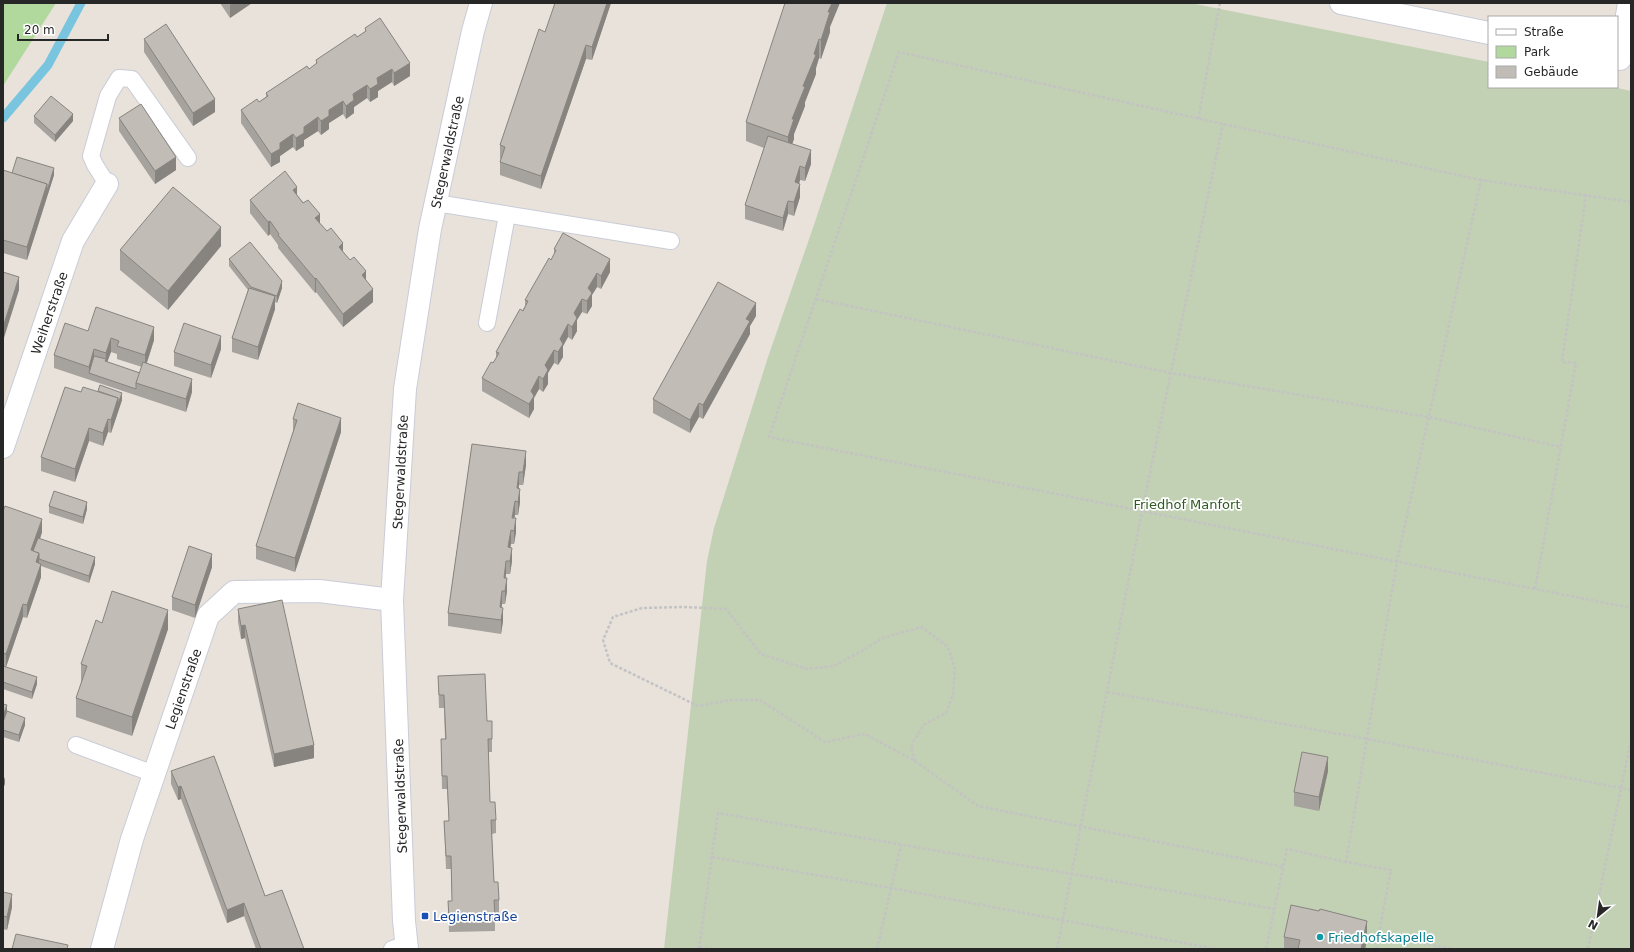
<svg xmlns="http://www.w3.org/2000/svg" width="1634" height="952" font-family="'DejaVu Sans',sans-serif">
	<rect width="100%" height="100%" fill="#e8e2db"/>
	<path fill="#b2d99d" d="M 3,3 L 56,3 L 3,86 Z"/>
	<path fill="#c2d0b4" d="M 887,3 L 1190,3 L 1489,62 L 1489,87 L 1613,87 L 1631,91 L 1631,949 L 664,949 L 707,561 L 714,528 L 768,357 L 814,225 Z"/>
	<g fill="none" stroke-linecap="round" stroke-linejoin="round">
		<path stroke="#79c4de" stroke-width="9" d="M 3,118 L 48,65 L 81,3"/>
		<g stroke="#c9ccd8" stroke-width="18">
			<g id="service">
				<path d="M 107,184 L 95,165 L 91,156 L 108,96 L 119,78 L 132,79 L 188,158"/>
				<path d="M 436,203 L 671,241"/>
				<path d="M 487,323 L 507,215"/>
				<path d="M 76,745 L 154,774"/>
				<path d="M 392,949 L 407,944"/>
			</g>
		</g>
		<g stroke="#c9ccd8" stroke-width="24">
			<g id="minor">
				<path d="M 1341,3 L 1489,33"/>
				<path d="M 1620,59 L 1629,3"/>
				<path d="M 3,447 L 73,241 L 107,184"/>
				<path d="M 102,949 L 132,839 L 208,616 L 234,592 L 319,591 L 392,600"/>
				<path d="M 407,949 L 404,921 L 392,600 L 405,389 L 430,229 L 473,31 L 481,3"/>
			</g>
		</g>
		<g stroke="#c3c3c3" stroke-width="2.5" stroke-dasharray="3 2" stroke-linecap="butt">
			<path d="M 1198,119 L 1220,3"/>
			<path d="M 1481,180 L 1223,124 L 899,52 L 769,437 L 1631,608"/>
			<path d="M 816,299 L 1171,373 L 1428,417 L 1561,447"/>
			<path d="M 1535,589 L 1576,363 L 1562,362 L 1586,195"/>
			<path d="M 1107,692 L 1367,739 L 1631,790"/>
			<path d="M 915,761 L 911,748 L 914,740 L 925,724 L 946,713 L 953,694 L 955,669 L 948,647 L 922,627 L 883,638 L 860,652 L 834,666 L 807,669 L 761,654 L 726,609 L 684,607 L 642,608 L 613,617 L 603,640 L 610,663 L 698,706 L 731,700 L 760,700 L 825,742 L 865,734 L 915,761 L 978,806 L 1284,867"/>
			<path d="M 712,857 L 891,888 L 1216,949"/>
			<path d="M 1379,935 L 1452,949"/>
			<path d="M 700,947 L 712,949"/>
			<path d="M 699,949 L 718,813 L 1275,909"/>
			<path d="M 877,949 L 901,845"/>
			<path d="M 1057,949 L 1142,511 L 1223,124"/>
			<path d="M 1266,949 L 1287,849 L 1346,862"/>
			<path d="M 1376,949 L 1391,870 L 1346,862 L 1397,561 L 1481,180 L 1631,202"/>
			<path d="M 1588,949 L 1631,740"/>
		</g>
		<use href="#service" stroke="#fff" stroke-width="16"/>
		<use href="#minor" stroke="#fff" stroke-width="22"/>
	</g>
	<g fill="#a6a29d" fill-rule="evenodd">
		<path d="M 220,3 L 252,3 L 230,18 Z"/>
		<path d="M 611,3 L 592,60 L 586,59 L 541,189 L 500,175 L 500,162 L 501,159 L 500,159 L 500,145 L 545,32 Z"/>
		<path d="M 830,27 L 830,32 L 821,59 L 819,58 L 816,68 L 816,74 L 805,102 L 805,106 L 794,134 L 794,139 L 792,144 L 811,164 L 805,181 L 800,180 L 799,184 L 800,197 L 794,216 L 788,214 L 783,231 L 745,219 L 745,205 L 764,148 L 746,141 L 746,122 Z"/>
		<path d="M 365,28 L 410,76 L 394,86 L 392,82 L 378,91 L 378,97 L 370,102 L 367,98 L 354,107 L 354,113 L 346,119 L 343,114 L 329,123 L 329,129 L 321,135 L 318,131 L 304,140 L 304,146 L 296,151 L 293,147 L 280,156 L 280,162 L 271,167 L 241,123 L 241,110 L 259,102 L 266,97 L 266,93 L 309,69 L 316,64 L 316,60 L 357,37 L 365,32 Z"/>
		<path d="M 144,39 L 215,112 L 193,126 L 144,52 Z"/>
		<path d="M 34,116 L 73,121 L 55,142 L 34,123 Z"/>
		<path d="M 119,118 L 176,170 L 155,184 L 119,131 Z"/>
		<path d="M 3,170 L 12,173 L 54,175 L 27,260 L 3,253 Z"/>
		<path d="M 297,195 L 366,280 L 373,302 L 343,327 L 316,292 L 315,293 L 278,248 L 278,245 L 270,234 L 268,236 L 250,213 L 250,200 Z"/>
		<path d="M 221,246 L 168,310 L 120,270 L 120,250 Z"/>
		<path d="M 554,249 L 610,272 L 601,289 L 597,287 L 592,295 L 592,306 L 587,314 L 582,312 L 577,320 L 577,331 L 572,340 L 568,337 L 563,346 L 563,357 L 558,365 L 554,363 L 548,373 L 548,384 L 543,392 L 539,389 L 534,398 L 534,409 L 529,418 L 482,391 L 482,378 L 493,363 L 496,358 L 496,352 L 525,306 L 525,300 L 554,255 Z"/>
		<path d="M 229,259 L 282,288 L 277,303 L 275,302 L 275,309 L 258,360 L 232,352 L 232,338 L 248,290 L 229,266 Z"/>
		<path d="M 756,316 L 750,326 L 750,334 L 703,419 L 699,417 L 690,433 L 653,413 L 653,399 Z"/>
		<path d="M 88,331 L 154,340 L 147,363 L 192,392 L 186,412 L 54,368 L 54,355 ZM 111,352 L 117,354 L 117,359 L 142,367 L 140,373 L 107,362 Z"/>
		<path d="M 221,349 L 211,378 L 174,366 L 174,352 Z"/>
		<path d="M 81,392 L 122,400 L 111,433 L 108,432 L 103,446 L 89,441 L 75,482 L 41,471 L 41,457 Z"/>
		<path d="M 293,419 L 341,432 L 295,572 L 256,559 L 256,546 L 293,432 Z"/>
		<path d="M 472,444 L 526,465 L 523,485 L 519,485 L 519,488 L 520,502 L 518,515 L 515,515 L 514,518 L 516,532 L 514,544 L 511,544 L 510,547 L 512,561 L 510,574 L 506,574 L 506,578 L 507,591 L 505,604 L 502,604 L 501,608 L 503,621 L 501,634 L 448,626 L 448,613 Z"/>
		<path d="M 49,506 L 87,509 L 83,524 L 49,513 Z"/>
		<path d="M 3,511 L 42,532 L 40,539 L 95,564 L 89,583 L 41,566 L 41,577 L 27,618 L 23,617 L 6,667 L 3,666 Z"/>
		<path d="M 212,567 L 195,618 L 172,610 L 172,597 Z"/>
		<path d="M 238,609 L 314,758 L 274,767 L 245,638 L 241,639 L 238,622 Z"/>
		<path d="M 102,623 L 168,629 L 132,736 L 76,717 L 76,698 L 81,683 L 81,664 Z"/>
		<path d="M 3,666 L 37,684 L 32,699 L 3,689 Z"/>
		<path d="M 438,676 L 487,721 L 492,739 L 492,752 L 488,752 L 490,802 L 496,820 L 496,833 L 492,834 L 494,882 L 499,900 L 499,913 L 495,914 L 495,931 L 449,932 L 448,901 L 452,901 L 451,869 L 446,869 L 444,821 L 449,821 L 447,789 L 442,789 L 441,739 L 445,739 L 444,708 L 439,708 Z"/>
		<path d="M 3,704 L 7,711 L 25,725 L 19,742 L 3,737 Z"/>
		<path d="M 171,771 L 265,896 L 304,949 L 256,949 L 244,916 L 227,923 L 181,799 L 178,800 L 171,784 Z"/>
		<path d="M 1328,771 L 1319,811 L 1294,806 L 1294,792 Z"/>
		<path d="M 3,892 L 12,907 L 7,930 L 3,929 Z"/>
		<path d="M 1284,937 L 1367,940 L 1365,949 L 1284,949 Z"/>
	</g>
	<g fill="#87847f">
		<path d="M 232,3 L 252,3 L 230,18 L 230,5 Z"/>
		<path d="M 607,3 L 611,3 L 592,60 L 592,47 Z"/>
		<path d="M 832,3 L 840,3 L 830,27 L 830,32 L 821,59 L 821,40 L 828,12 Z"/>
		<path d="M 819,39 L 819,58 L 816,68 L 816,74 L 805,102 L 805,106 L 794,134 L 794,139 L 788,156 L 788,137 L 792,119 Z"/>
		<path d="M 586,45 L 586,59 L 541,189 L 541,176 Z"/>
		<path d="M 410,63 L 410,76 L 394,86 L 394,73 Z"/>
		<path d="M 392,69 L 392,82 L 378,91 L 378,97 L 370,102 L 370,89 L 377,78 Z"/>
		<path d="M 367,85 L 367,98 L 354,107 L 354,113 L 346,119 L 346,106 L 353,94 Z"/>
		<path d="M 215,99 L 215,112 L 193,126 L 193,113 Z"/>
		<path d="M 343,101 L 343,114 L 329,123 L 329,129 L 321,135 L 321,121 L 329,110 Z"/>
		<path d="M 73,114 L 73,121 L 55,142 L 55,135 Z"/>
		<path d="M 318,117 L 318,131 L 304,140 L 304,146 L 296,151 L 296,138 L 304,127 Z"/>
		<path d="M 293,134 L 293,147 L 280,156 L 280,162 L 271,167 L 271,154 L 280,143 Z"/>
		<path d="M 811,150 L 811,164 L 805,181 L 805,168 Z"/>
		<path d="M 176,157 L 176,170 L 155,184 L 155,171 Z"/>
		<path d="M 800,166 L 800,180 L 795,196 L 795,182 Z"/>
		<path d="M 54,168 L 54,175 L 27,260 L 27,247 L 47,184 Z"/>
		<path d="M 800,184 L 800,197 L 794,216 L 794,202 Z"/>
		<path d="M 297,187 L 297,200 L 293,190 Z"/>
		<path d="M 788,201 L 788,214 L 783,231 L 783,218 Z"/>
		<path d="M 320,214 L 320,228 L 315,218 Z"/>
		<path d="M 270,221 L 270,234 L 268,236 L 268,222 Z"/>
		<path d="M 221,227 L 221,246 L 168,310 L 168,291 Z"/>
		<path d="M 343,243 L 343,256 L 339,247 Z"/>
		<path d="M 610,259 L 610,272 L 601,289 L 601,276 Z"/>
		<path d="M 366,271 L 366,284 L 362,275 Z"/>
		<path d="M 597,273 L 597,287 L 592,295 L 592,306 L 587,314 L 587,301 L 588,288 Z"/>
		<path d="M 19,277 L 19,290 L 3,341 L 3,327 Z"/>
		<path d="M 316,278 L 316,292 L 315,293 L 315,279 Z"/>
		<path d="M 282,281 L 282,288 L 277,303 L 277,296 Z"/>
		<path d="M 373,289 L 373,302 L 343,327 L 343,314 Z"/>
		<path d="M 275,296 L 275,309 L 258,360 L 258,347 Z"/>
		<path d="M 582,299 L 582,312 L 577,320 L 577,331 L 572,340 L 572,327 L 574,313 Z"/>
		<path d="M 756,303 L 756,316 L 750,326 L 750,334 L 703,419 L 703,405 L 746,319 Z"/>
		<path d="M 568,324 L 568,337 L 563,346 L 563,357 L 558,365 L 558,352 L 560,339 Z"/>
		<path d="M 154,327 L 154,340 L 145,368 L 145,355 Z"/>
		<path d="M 221,336 L 221,349 L 211,378 L 211,365 Z"/>
		<path d="M 111,338 L 111,352 L 105,368 L 106,353 Z"/>
		<path d="M 94,349 L 94,363 L 89,373 L 89,367 Z"/>
		<path d="M 554,350 L 554,363 L 548,373 L 548,384 L 543,392 L 543,379 L 545,365 Z"/>
		<path d="M 539,376 L 539,389 L 534,398 L 534,409 L 529,418 L 529,404 L 531,391 Z"/>
		<path d="M 192,379 L 192,392 L 186,412 L 186,399 Z"/>
		<path d="M 122,393 L 122,400 L 111,433 L 111,420 L 118,398 Z"/>
		<path d="M 699,403 L 699,417 L 690,433 L 690,420 Z"/>
		<path d="M 341,418 L 341,432 L 295,572 L 295,558 Z"/>
		<path d="M 108,419 L 108,432 L 103,446 L 103,433 Z"/>
		<path d="M 89,428 L 89,441 L 75,482 L 75,469 Z"/>
		<path d="M 526,451 L 526,465 L 523,485 L 523,472 Z"/>
		<path d="M 519,472 L 519,485 L 517,501 L 517,488 Z"/>
		<path d="M 520,489 L 520,502 L 518,515 L 518,502 Z"/>
		<path d="M 515,501 L 515,515 L 512,531 L 512,518 Z"/>
		<path d="M 87,502 L 87,509 L 83,524 L 83,517 Z"/>
		<path d="M 516,518 L 516,532 L 514,544 L 514,531 Z"/>
		<path d="M 42,519 L 42,532 L 34,557 L 31,550 Z"/>
		<path d="M 511,530 L 511,544 L 508,561 L 508,547 Z"/>
		<path d="M 512,548 L 512,561 L 510,574 L 510,561 Z"/>
		<path d="M 39,553 L 39,566 L 36,562 Z"/>
		<path d="M 212,554 L 212,567 L 195,618 L 195,605 Z"/>
		<path d="M 95,557 L 95,564 L 89,583 L 89,576 Z"/>
		<path d="M 506,561 L 506,574 L 504,591 L 504,578 Z"/>
		<path d="M 41,564 L 41,577 L 27,618 L 27,605 Z"/>
		<path d="M 507,578 L 507,591 L 505,604 L 505,591 Z"/>
		<path d="M 502,591 L 502,604 L 500,620 L 500,607 Z"/>
		<path d="M 23,604 L 23,617 L 6,667 L 6,654 Z"/>
		<path d="M 503,608 L 503,621 L 501,634 L 501,620 Z"/>
		<path d="M 168,610 L 168,629 L 132,736 L 132,717 Z"/>
		<path d="M 245,625 L 245,638 L 241,639 L 241,626 Z"/>
		<path d="M 37,677 L 37,684 L 32,699 L 32,692 Z"/>
		<path d="M 7,705 L 7,718 L 3,729 L 3,716 Z"/>
		<path d="M 25,718 L 25,725 L 19,742 L 19,735 Z"/>
		<path d="M 314,745 L 314,758 L 274,767 L 274,754 Z"/>
		<path d="M 1328,757 L 1328,771 L 1319,811 L 1319,797 Z"/>
		<path d="M 5,777 L 5,784 L 3,789 L 3,782 Z"/>
		<path d="M 181,786 L 181,799 L 178,800 L 178,787 Z"/>
		<path d="M 12,894 L 12,907 L 7,930 L 7,917 Z"/>
		<path d="M 244,903 L 244,916 L 227,923 L 227,910 Z"/>
		<path d="M 1367,921 L 1367,940 L 1365,949 L 1361,949 Z"/>
	</g>
	<g fill="#c1bcb6" stroke="#87847f">
		<path d="M 555,3 L 607,3 L 592,47 L 586,45 L 541,176 L 500,162 L 505,147 L 500,145 L 539,29 L 545,32 Z"/>
		<path d="M 785,3 L 832,3 L 828,12 L 830,12 L 821,40 L 819,39 L 814,54 L 816,55 L 803,86 L 805,87 L 792,119 L 794,119 L 788,137 L 746,122 Z"/>
		<path d="M 380,18 L 410,63 L 394,73 L 392,69 L 377,78 L 378,84 L 370,89 L 367,85 L 353,94 L 354,100 L 346,106 L 343,101 L 329,110 L 329,116 L 321,121 L 318,117 L 304,127 L 304,133 L 296,138 L 293,134 L 280,143 L 280,149 L 271,154 L 241,110 L 257,99 L 259,102 L 268,96 L 266,93 L 307,66 L 309,69 L 317,63 L 316,60 L 355,34 L 357,37 L 366,31 L 365,28 Z"/>
		<path d="M 166,24 L 215,99 L 193,113 L 144,39 Z"/>
		<path d="M 51,96 L 73,114 L 55,135 L 34,116 Z"/>
		<path d="M 141,104 L 176,157 L 155,171 L 119,118 Z"/>
		<path d="M 768,136 L 811,150 L 805,168 L 800,166 L 795,182 L 800,184 L 794,202 L 788,201 L 783,218 L 745,205 Z"/>
		<path d="M 17,157 L 54,168 L 47,191 L 47,184 L 12,173 Z"/>
		<path d="M 3,170 L 47,184 L 27,247 L 3,240 Z"/>
		<path d="M 285,171 L 297,187 L 293,190 L 303,203 L 308,200 L 320,214 L 315,218 L 327,231 L 331,228 L 343,243 L 339,247 L 350,260 L 354,257 L 366,271 L 362,275 L 373,289 L 343,314 L 316,278 L 315,279 L 278,235 L 279,234 L 270,221 L 268,222 L 250,200 Z"/>
		<path d="M 173,187 L 221,227 L 168,291 L 120,250 Z"/>
		<path d="M 563,233 L 610,259 L 601,276 L 597,273 L 588,288 L 592,293 L 587,301 L 582,299 L 574,313 L 577,318 L 572,327 L 568,324 L 560,339 L 563,344 L 558,352 L 554,350 L 545,365 L 548,370 L 543,379 L 539,376 L 531,391 L 534,396 L 529,404 L 482,378 L 491,362 L 493,363 L 499,353 L 496,352 L 520,309 L 523,311 L 528,301 L 525,300 L 549,258 L 551,260 L 556,250 L 554,249 Z"/>
		<path d="M 250,242 L 282,281 L 277,296 L 251,287 L 229,259 Z"/>
		<path d="M 3,272 L 19,277 L 3,327 Z"/>
		<path d="M 718,282 L 756,303 L 746,319 L 750,321 L 703,405 L 699,403 L 690,420 L 653,399 Z"/>
		<path d="M 249,288 L 275,296 L 258,347 L 232,338 Z"/>
		<path d="M 96,307 L 154,327 L 145,355 L 117,346 L 119,341 L 111,338 L 106,353 L 94,349 L 89,367 L 54,355 L 65,323 L 88,331 Z"/>
		<path d="M 184,323 L 221,336 L 211,365 L 174,352 Z"/>
		<path d="M 94,356 L 106,359 L 105,361 L 140,373 L 136,383 L 136,389 L 89,373 Z"/>
		<path d="M 143,362 L 192,379 L 186,399 L 136,383 Z"/>
		<path d="M 100,385 L 122,393 L 118,404 L 118,398 L 98,391 Z"/>
		<path d="M 65,387 L 81,392 L 83,387 L 118,398 L 111,420 L 108,419 L 103,433 L 89,428 L 75,469 L 41,457 Z"/>
		<path d="M 298,403 L 341,418 L 295,558 L 256,546 L 297,420 L 293,419 Z"/>
		<path d="M 472,444 L 526,451 L 523,472 L 519,472 L 517,488 L 520,489 L 518,502 L 515,501 L 512,518 L 516,518 L 514,531 L 511,530 L 508,547 L 512,548 L 510,561 L 506,561 L 504,578 L 507,578 L 505,591 L 502,591 L 500,607 L 503,608 L 501,620 L 448,613 Z"/>
		<path d="M 54,491 L 87,502 L 83,517 L 49,506 Z"/>
		<path d="M 5,506 L 42,519 L 31,550 L 39,553 L 36,562 L 41,564 L 27,605 L 23,604 L 6,654 L 3,653 L 3,511 Z"/>
		<path d="M 38,538 L 95,557 L 89,576 L 39,559 L 39,553 L 33,551 Z"/>
		<path d="M 189,546 L 212,554 L 195,605 L 172,597 Z"/>
		<path d="M 112,591 L 168,610 L 132,717 L 76,698 L 87,666 L 81,664 L 96,620 L 102,623 Z"/>
		<path d="M 282,600 L 314,745 L 274,754 L 245,625 L 241,626 L 238,609 Z"/>
		<path d="M 3,666 L 37,677 L 32,692 L 3,682 Z"/>
		<path d="M 485,674 L 487,721 L 492,721 L 492,739 L 488,739 L 490,802 L 495,802 L 496,820 L 491,820 L 494,882 L 498,882 L 499,900 L 494,900 L 495,918 L 449,919 L 448,901 L 452,901 L 451,856 L 446,856 L 444,821 L 449,821 L 447,776 L 442,776 L 441,739 L 446,739 L 444,695 L 439,695 L 438,676 Z"/>
		<path d="M 3,704 L 7,705 L 3,716 Z"/>
		<path d="M 7,711 L 25,718 L 19,735 L 3,730 L 3,722 Z"/>
		<path d="M 1302,752 L 1328,757 L 1319,797 L 1294,792 Z"/>
		<path d="M 214,756 L 265,896 L 282,890 L 304,949 L 261,949 L 244,903 L 227,910 L 181,786 L 178,787 L 171,771 Z"/>
		<path d="M 3,892 L 12,894 L 7,917 L 3,916 Z"/>
		<path d="M 1291,905 L 1319,911 L 1320,909 L 1367,921 L 1361,949 L 1298,949 L 1300,940 L 1284,937 Z"/>
		<path d="M 16,934 L 68,945 L 67,949 L 12,949 Z"/>
	</g>
	<rect fill="#1a4fb4" stroke="#fff" stroke-width="1.5" x="421" y="912" width="8" height="8" rx="2"/>
	<circle fill="#0f9aa8" stroke="#fff" stroke-width="1.5" cx="1320" cy="937" r="4"/>
	<g text-anchor="middle" stroke-width="3.5" stroke-linejoin="round" paint-order="stroke">
		<g font-size="13" fill="#272727" stroke="#fff">
			<text transform="translate(447 152) rotate(-78)" y="5">Stegerwaldstraße</text>
			<text transform="translate(49 313) rotate(-71)" y="5">Weiherstraße</text>
			<text transform="translate(400 472) rotate(-87)" y="5">Stegerwaldstraße</text>
			<text transform="translate(183 689) rotate(-71)" y="5">Legienstraße</text>
			<text transform="translate(400 796) rotate(-92)" y="5">Stegerwaldstraße</text>
		</g>
		<g font-size="13" fill="#2e5a22" stroke="#fff">
			<text x="1187" y="509">Friedhof Manfort</text>
		</g>
		<g font-size="13" fill="#164399" stroke="#fff" text-anchor="start">
			<text x="433" y="921">Legienstraße</text>
		</g>
		<g font-size="13" fill="#0d838f" stroke="#fff" text-anchor="start">
			<text x="1328" y="942">Friedhofskapelle</text>
		</g>
	</g>
	<rect width="1634" height="952" fill="none" stroke="#272727" stroke-width="8"/>
	<rect x="1488" y="16" width="130" height="72" fill="#ffffff" stroke="#a9a9a9"/>
	<rect x="1496" y="29" width="20" height="6" fill="#ffffff" stroke="#a9a9a9"/>
	<text x="1524" y="36" font-size="12" fill="#272727">Straße</text>
	<rect x="1496" y="46" width="20" height="12" fill="#b2d99d" stroke="#a9a9a9"/>
	<text x="1524" y="56" font-size="12" fill="#272727">Park</text>
	<rect x="1496" y="66" width="20" height="12" fill="#c1bcb6" stroke="#a9a9a9"/>
	<text x="1524" y="76" font-size="12" fill="#272727">Gebäude</text>
	<g transform="translate(1598 916) rotate(209)" stroke="#ffffff" stroke-width="3" paint-order="stroke">
	<path d="M0-3L7 15L0 10L-7 15Z" fill="#272727"/>
	<text y="-6" font-size="11" font-weight="bold" text-anchor="middle" fill="#272727">N</text>
	</g>
	<path d="M18 34v6h90v-6" fill="none" stroke="#272727" stroke-width="2"/>
	<text x="24" y="34" font-size="12" fill="#272727" stroke="#ffffff" stroke-width="3" paint-order="stroke">20 m</text>
</svg>
